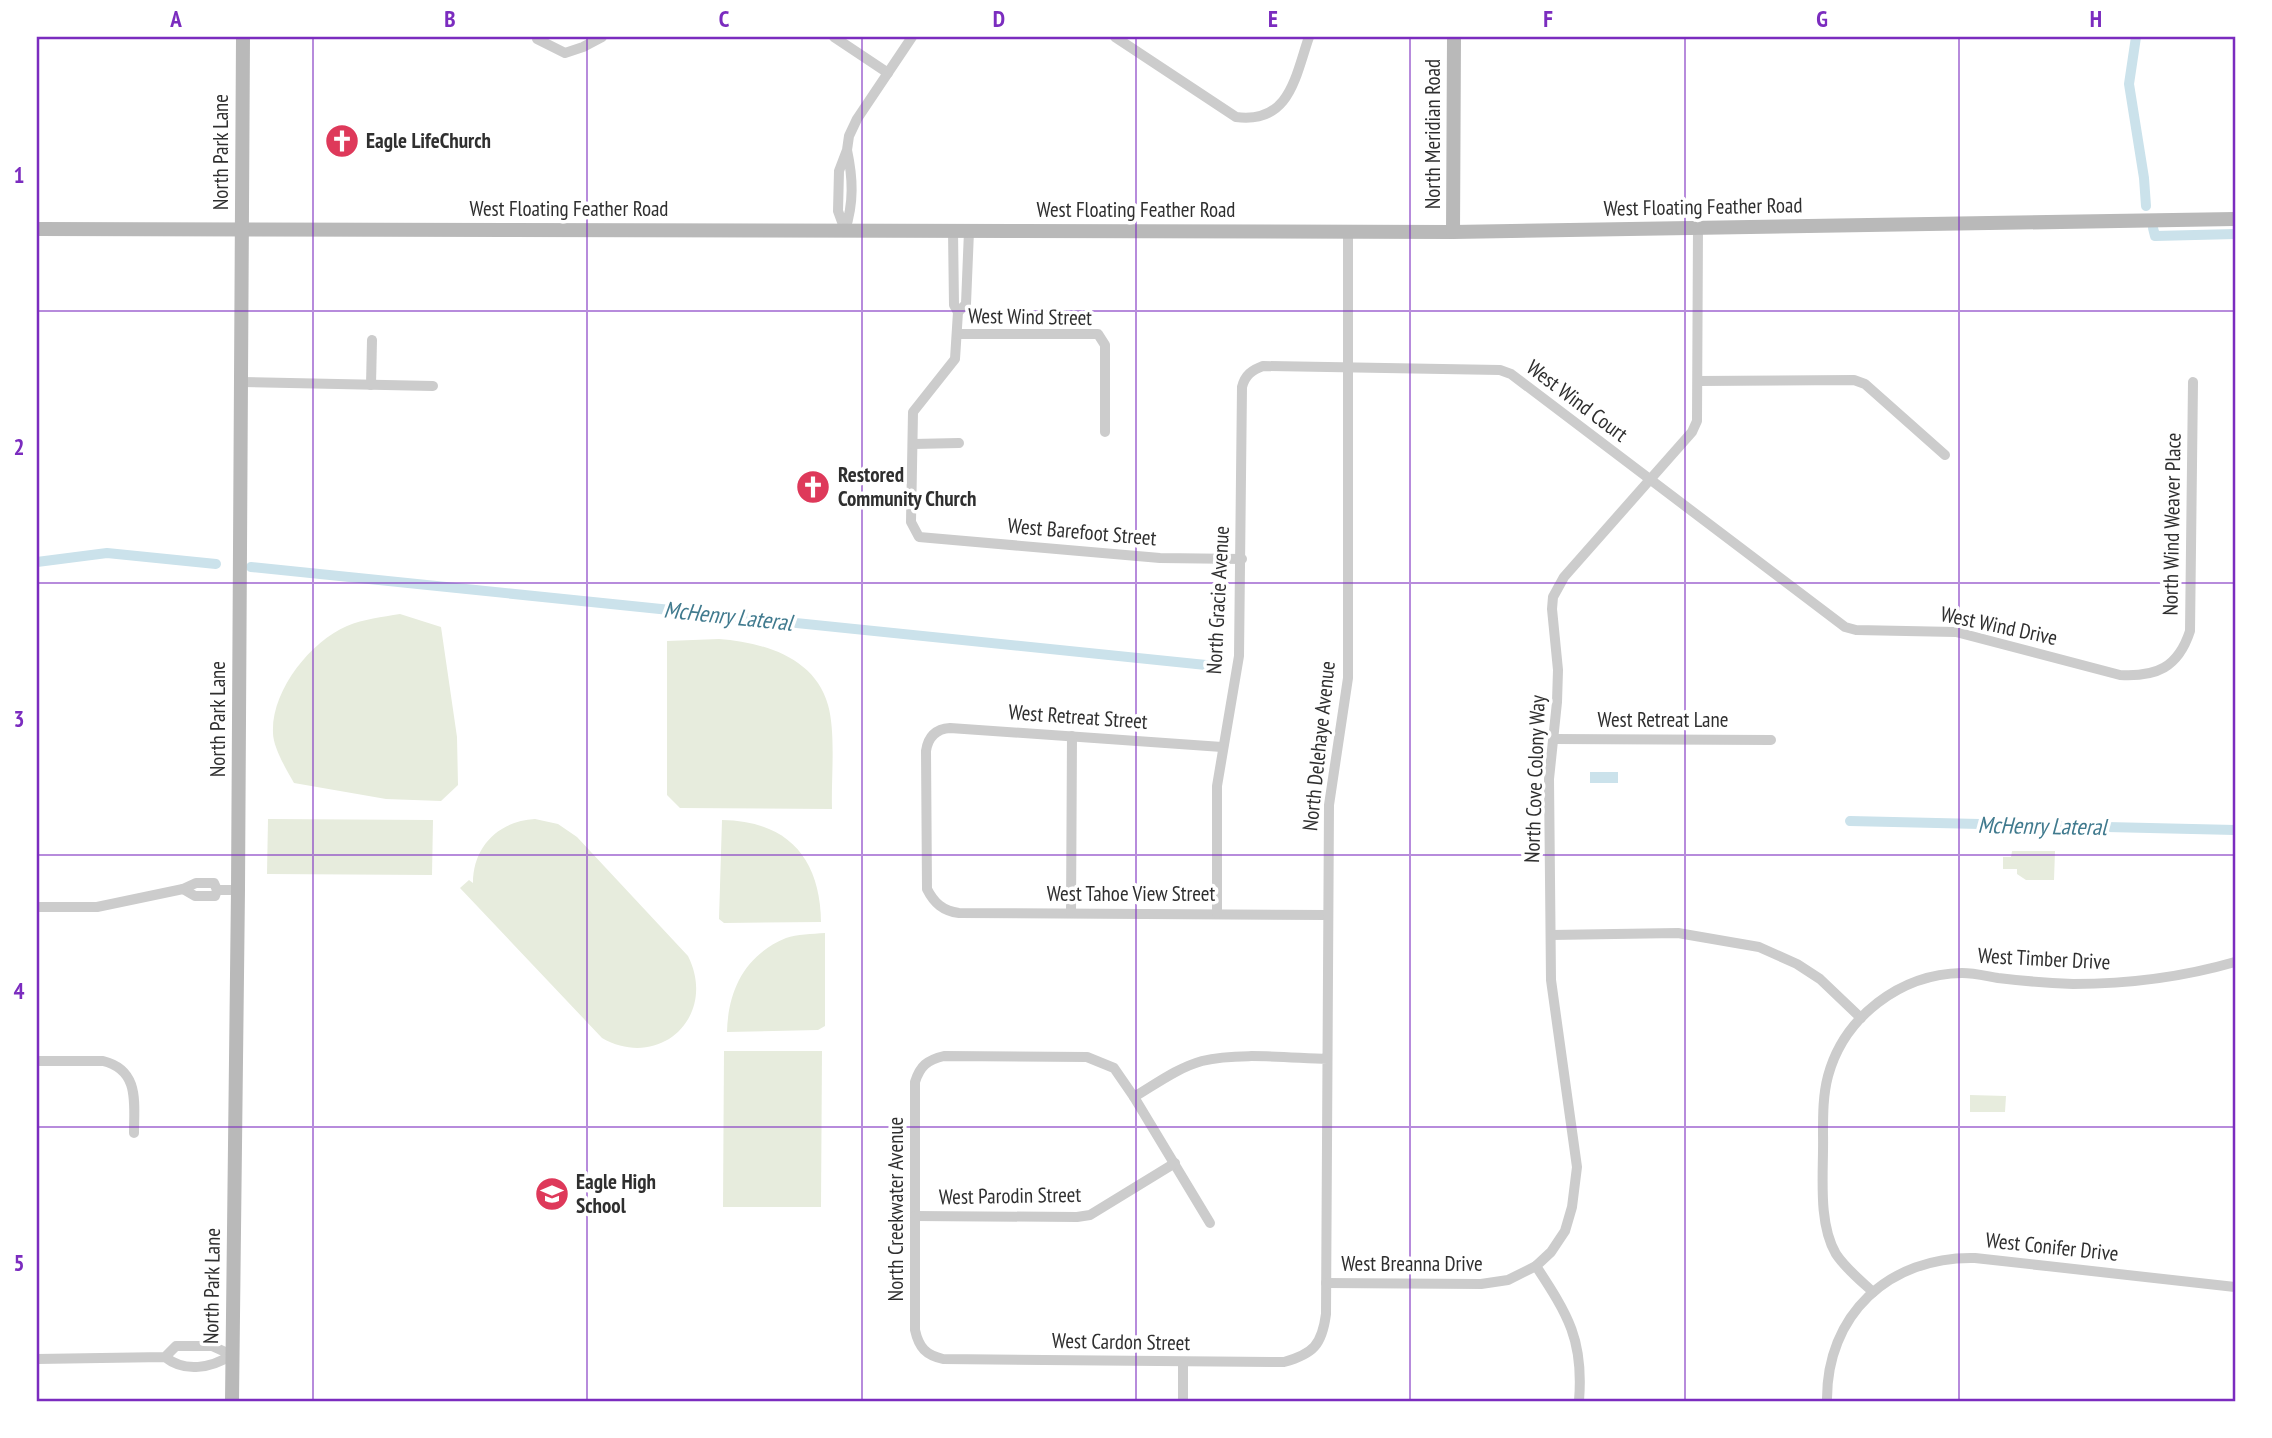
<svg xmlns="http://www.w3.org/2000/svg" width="2272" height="1438" font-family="'PT Sans Narrow',sans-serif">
	<rect width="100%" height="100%" fill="#fff"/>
	<g fill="#e7ecdd">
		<path d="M 400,614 L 441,627 L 457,737 L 458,785 L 441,801 L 386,799 L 294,783 C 287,771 273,747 273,733 C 271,691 310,642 347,626 C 364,619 382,617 400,614 Z"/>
		<path d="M 719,639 C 762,642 815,657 828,705 C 836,733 831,779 832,809 L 680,808 L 667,795 L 667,641 Z"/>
		<path d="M 268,819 L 433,820 L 432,875 L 267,874 Z"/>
		<path d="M 535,819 L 558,824 L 577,837 L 688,956 C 718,1016 660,1071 602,1038 L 460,888 L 469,880 L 473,883 C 473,846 499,821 535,819 Z"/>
		<path d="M 722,820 C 787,821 820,857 821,922 L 724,923 L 719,919 Z"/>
		<path d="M 2012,851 L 2055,851 L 2054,880 L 2026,880 L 2017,874 L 2017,869 L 2003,869 L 2003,857 L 2011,857 Z"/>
		<path d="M 825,933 L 825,1026 L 818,1030 L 727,1032 C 728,990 745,955 786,938 C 797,934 812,934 825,933 Z"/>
		<path d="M 724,1051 L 822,1051 L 821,1207 L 723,1207 Z"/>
		<path d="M 1970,1095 L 2006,1096 L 2005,1112 L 1970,1112 Z"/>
	</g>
	<rect fill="#cbe2eb" x="1590" y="772" width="28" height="11"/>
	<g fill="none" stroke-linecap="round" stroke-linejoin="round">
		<g stroke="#cbe2eb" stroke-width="10">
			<path d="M 2136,37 L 2129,84 L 2144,178 L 2146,206"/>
			<path d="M 2153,228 L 2155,236 L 2235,234"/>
			<path d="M 37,562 L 107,553 L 216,564"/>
			<path d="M 251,567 L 1206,665"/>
			<path d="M 1850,821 L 2235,830"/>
		</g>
		<g stroke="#ccc" stroke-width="10">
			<path d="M 834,37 L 888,73"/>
			<path d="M 1115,37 L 1236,117 C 1290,124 1295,77 1309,37"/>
			<path d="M 537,39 L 565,53 L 583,47 L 602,37"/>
			<path d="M 847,150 C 853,178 854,203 845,230 L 838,211 L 839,171 L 847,150 L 849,136 L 857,119 L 912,37"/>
			<path d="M 953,231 L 954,305 L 958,312 L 966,304 L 969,231"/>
			<path d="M 958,312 L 955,359 L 913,412 L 911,522 L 919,537 L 1160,558 L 1242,559"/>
			<path d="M 957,334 L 1098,334 L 1105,345 L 1105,432"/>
			<path d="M 1698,381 L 1854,380 L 1865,384 L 1945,455"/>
			<path d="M 241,382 L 433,386"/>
			<path d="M 371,385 L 372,340"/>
			<path d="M 913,444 L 959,443"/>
			<path d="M 1554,739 L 1771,740"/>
			<path d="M 1222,747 L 950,728 C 936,729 928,737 926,751 L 927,889 C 934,903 943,911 959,913 L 1328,915"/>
			<path d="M 217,890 L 215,896 L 195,896 L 183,889 L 196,883 L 214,883 L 217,890 L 238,890"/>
			<path d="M 37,907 L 97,907 L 183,889"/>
			<path d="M 1071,913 L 1072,736"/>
			<path d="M 1217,913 L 1217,786 L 1239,656 L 1242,387 C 1245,375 1252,370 1263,366 L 1500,370 L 1511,374 L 1845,627 L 1856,630 L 1956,632 L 2120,675 C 2156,677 2178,668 2190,631 L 2193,382"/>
			<path d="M 1551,935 L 1678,933 L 1759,947 L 1797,964 L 1820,979 L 1861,1018"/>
			<path d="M 1327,1059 C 1290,1058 1237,1052 1202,1061 C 1177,1068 1156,1084 1134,1097 L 1114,1068 L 1087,1057 L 944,1056 C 927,1060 920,1066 915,1082 L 915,1330 C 919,1348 926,1355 943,1359 L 1284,1362 C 1313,1354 1322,1345 1326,1314 L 1329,805 L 1348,678 L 1348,231"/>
			<path d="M 37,1061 L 103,1061 C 140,1070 134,1103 134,1133"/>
			<path d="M 1134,1097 L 1210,1223"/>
			<path d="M 915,1216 L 1077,1217 L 1090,1215 L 1175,1163"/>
			<path d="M 1326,1283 L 1481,1284 L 1508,1280 L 1536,1266"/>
			<path d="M 1873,1292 C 1860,1280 1846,1269 1836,1254 C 1817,1222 1824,1170 1823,1134 C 1823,1114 1823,1095 1828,1076 C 1844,1017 1900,974 1962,973 C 1974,973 1986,976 1998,978 C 2023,981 2048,983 2073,984 C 2127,984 2183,977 2235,962"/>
			<path d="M 37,1359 L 165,1357 C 185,1373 211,1368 232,1355 L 212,1346 L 176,1346 L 165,1357"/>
			<path d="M 1183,1362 L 1183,1401"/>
			<path d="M 1579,1401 C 1584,1340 1568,1315 1536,1266 L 1551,1252 L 1565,1231 L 1572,1207 L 1577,1167 L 1551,980 L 1549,779 L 1557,702 L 1558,670 L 1552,609 L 1553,597 L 1564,577 L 1692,432 L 1697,421 L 1698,228"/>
			<path d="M 1827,1401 C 1826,1315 1889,1256 1975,1258 L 2235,1287"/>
		</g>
		<g stroke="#b9b9b9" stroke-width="14">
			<path d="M 37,229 L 1453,232 L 2235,219"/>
			<path d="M 1453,232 L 1454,37"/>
			<path d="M 232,1401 L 238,890 L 243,37"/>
		</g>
	</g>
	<path fill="none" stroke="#7b2cbf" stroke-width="2" stroke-opacity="0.55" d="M 313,37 L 313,1401M 587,37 L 587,1401M 862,37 L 862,1401M 1136,37 L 1136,1401M 1410,37 L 1410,1401M 1685,37 L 1685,1401M 1959,37 L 1959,1401M 37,311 L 2235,311M 37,583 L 2235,583M 37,855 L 2235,855M 37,1127 L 2235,1127"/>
	<defs>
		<g id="church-disc" transform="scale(1.75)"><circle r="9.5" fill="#de395a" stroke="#fff"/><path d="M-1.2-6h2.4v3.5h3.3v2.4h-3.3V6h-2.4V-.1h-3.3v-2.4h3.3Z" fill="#fff"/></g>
		<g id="school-disc" transform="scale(1.75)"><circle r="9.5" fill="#de395a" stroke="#fff"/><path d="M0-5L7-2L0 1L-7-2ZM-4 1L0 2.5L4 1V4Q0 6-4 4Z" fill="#fff"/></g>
	</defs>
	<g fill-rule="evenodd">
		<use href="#church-disc" x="342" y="141"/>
		<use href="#church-disc" x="813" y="487"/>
		<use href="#school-disc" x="552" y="1194"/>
	</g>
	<g text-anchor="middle" stroke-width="7" stroke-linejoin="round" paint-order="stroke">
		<g font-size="21" fill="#2f2f2f" stroke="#fff">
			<text transform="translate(1433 134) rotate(-90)" y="7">North Meridian Road</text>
			<text transform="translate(221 152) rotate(-90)" y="7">North Park Lane</text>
			<text transform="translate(1703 207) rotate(-1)" y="7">West Floating Feather Road</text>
			<text x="569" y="216">West Floating Feather Road</text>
			<text x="1136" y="217">West Floating Feather Road</text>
			<text transform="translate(1030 317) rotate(1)" y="7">West Wind Street</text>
			<text transform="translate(1577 401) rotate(37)" y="7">West Wind Court</text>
			<text transform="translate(2172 524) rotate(-89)" y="7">North Wind Weaver Place</text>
			<text transform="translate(1082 532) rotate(5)" y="7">West Barefoot Street</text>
			<text transform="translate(1218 600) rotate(-87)" y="7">North Gracie Avenue</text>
			<text transform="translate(1999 626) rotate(12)" y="7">West Wind Drive</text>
			<text transform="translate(1078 717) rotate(4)" y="7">West Retreat Street</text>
			<text transform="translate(218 719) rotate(-90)" y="7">North Park Lane</text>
			<text x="1663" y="727">West Retreat Lane</text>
			<text transform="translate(1319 746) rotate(-84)" y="7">North Delehaye Avenue</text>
			<text transform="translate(1535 779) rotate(-88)" y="7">North Cove Colony Way</text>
			<text x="1131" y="901">West Tahoe View Street</text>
			<text transform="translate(2044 959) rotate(3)" y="7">West Timber Drive</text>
			<text transform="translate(1010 1196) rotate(-1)" y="7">West Parodin Street</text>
			<text transform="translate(896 1209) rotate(-90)" y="7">North Creekwater Avenue</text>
			<text transform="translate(2052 1247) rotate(6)" y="7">West Conifer Drive</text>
			<text x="1412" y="1271">West Breanna Drive</text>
			<text transform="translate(212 1286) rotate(-89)" y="7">North Park Lane</text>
			<text transform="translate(1121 1342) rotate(1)" y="7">West Cardon Street</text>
		</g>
		<g font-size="21" font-weight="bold" fill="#2f2f2f" stroke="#fff" text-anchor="start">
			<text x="366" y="148">Eagle LifeChurch</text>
			<text x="838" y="482">Restored<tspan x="838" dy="24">Community Church</tspan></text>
			<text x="576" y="1189">Eagle High<tspan x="576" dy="24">School</tspan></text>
		</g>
		<g font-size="23" font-style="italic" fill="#407a8e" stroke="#fff">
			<text transform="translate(728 616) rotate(6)" y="8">McHenry Lateral</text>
			<text transform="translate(2042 826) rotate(1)" y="8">McHenry Lateral</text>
		</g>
	</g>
	<rect width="2272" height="1438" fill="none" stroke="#ffffff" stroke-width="77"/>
	<rect x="38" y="38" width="2196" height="1362" fill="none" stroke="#7b2cbf" stroke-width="2.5"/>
	<g font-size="23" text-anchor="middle" font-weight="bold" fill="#7b2cbf">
		<text x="176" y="27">A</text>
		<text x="450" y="27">B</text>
		<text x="724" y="27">C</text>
		<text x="999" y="27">D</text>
		<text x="1273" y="27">E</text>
		<text x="1548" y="27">F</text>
		<text x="1822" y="27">G</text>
		<text x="2096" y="27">H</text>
		<text x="19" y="183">1</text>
		<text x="19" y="455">2</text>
		<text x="19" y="727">3</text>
		<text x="19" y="999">4</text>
		<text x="19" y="1271">5</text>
	</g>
</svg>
